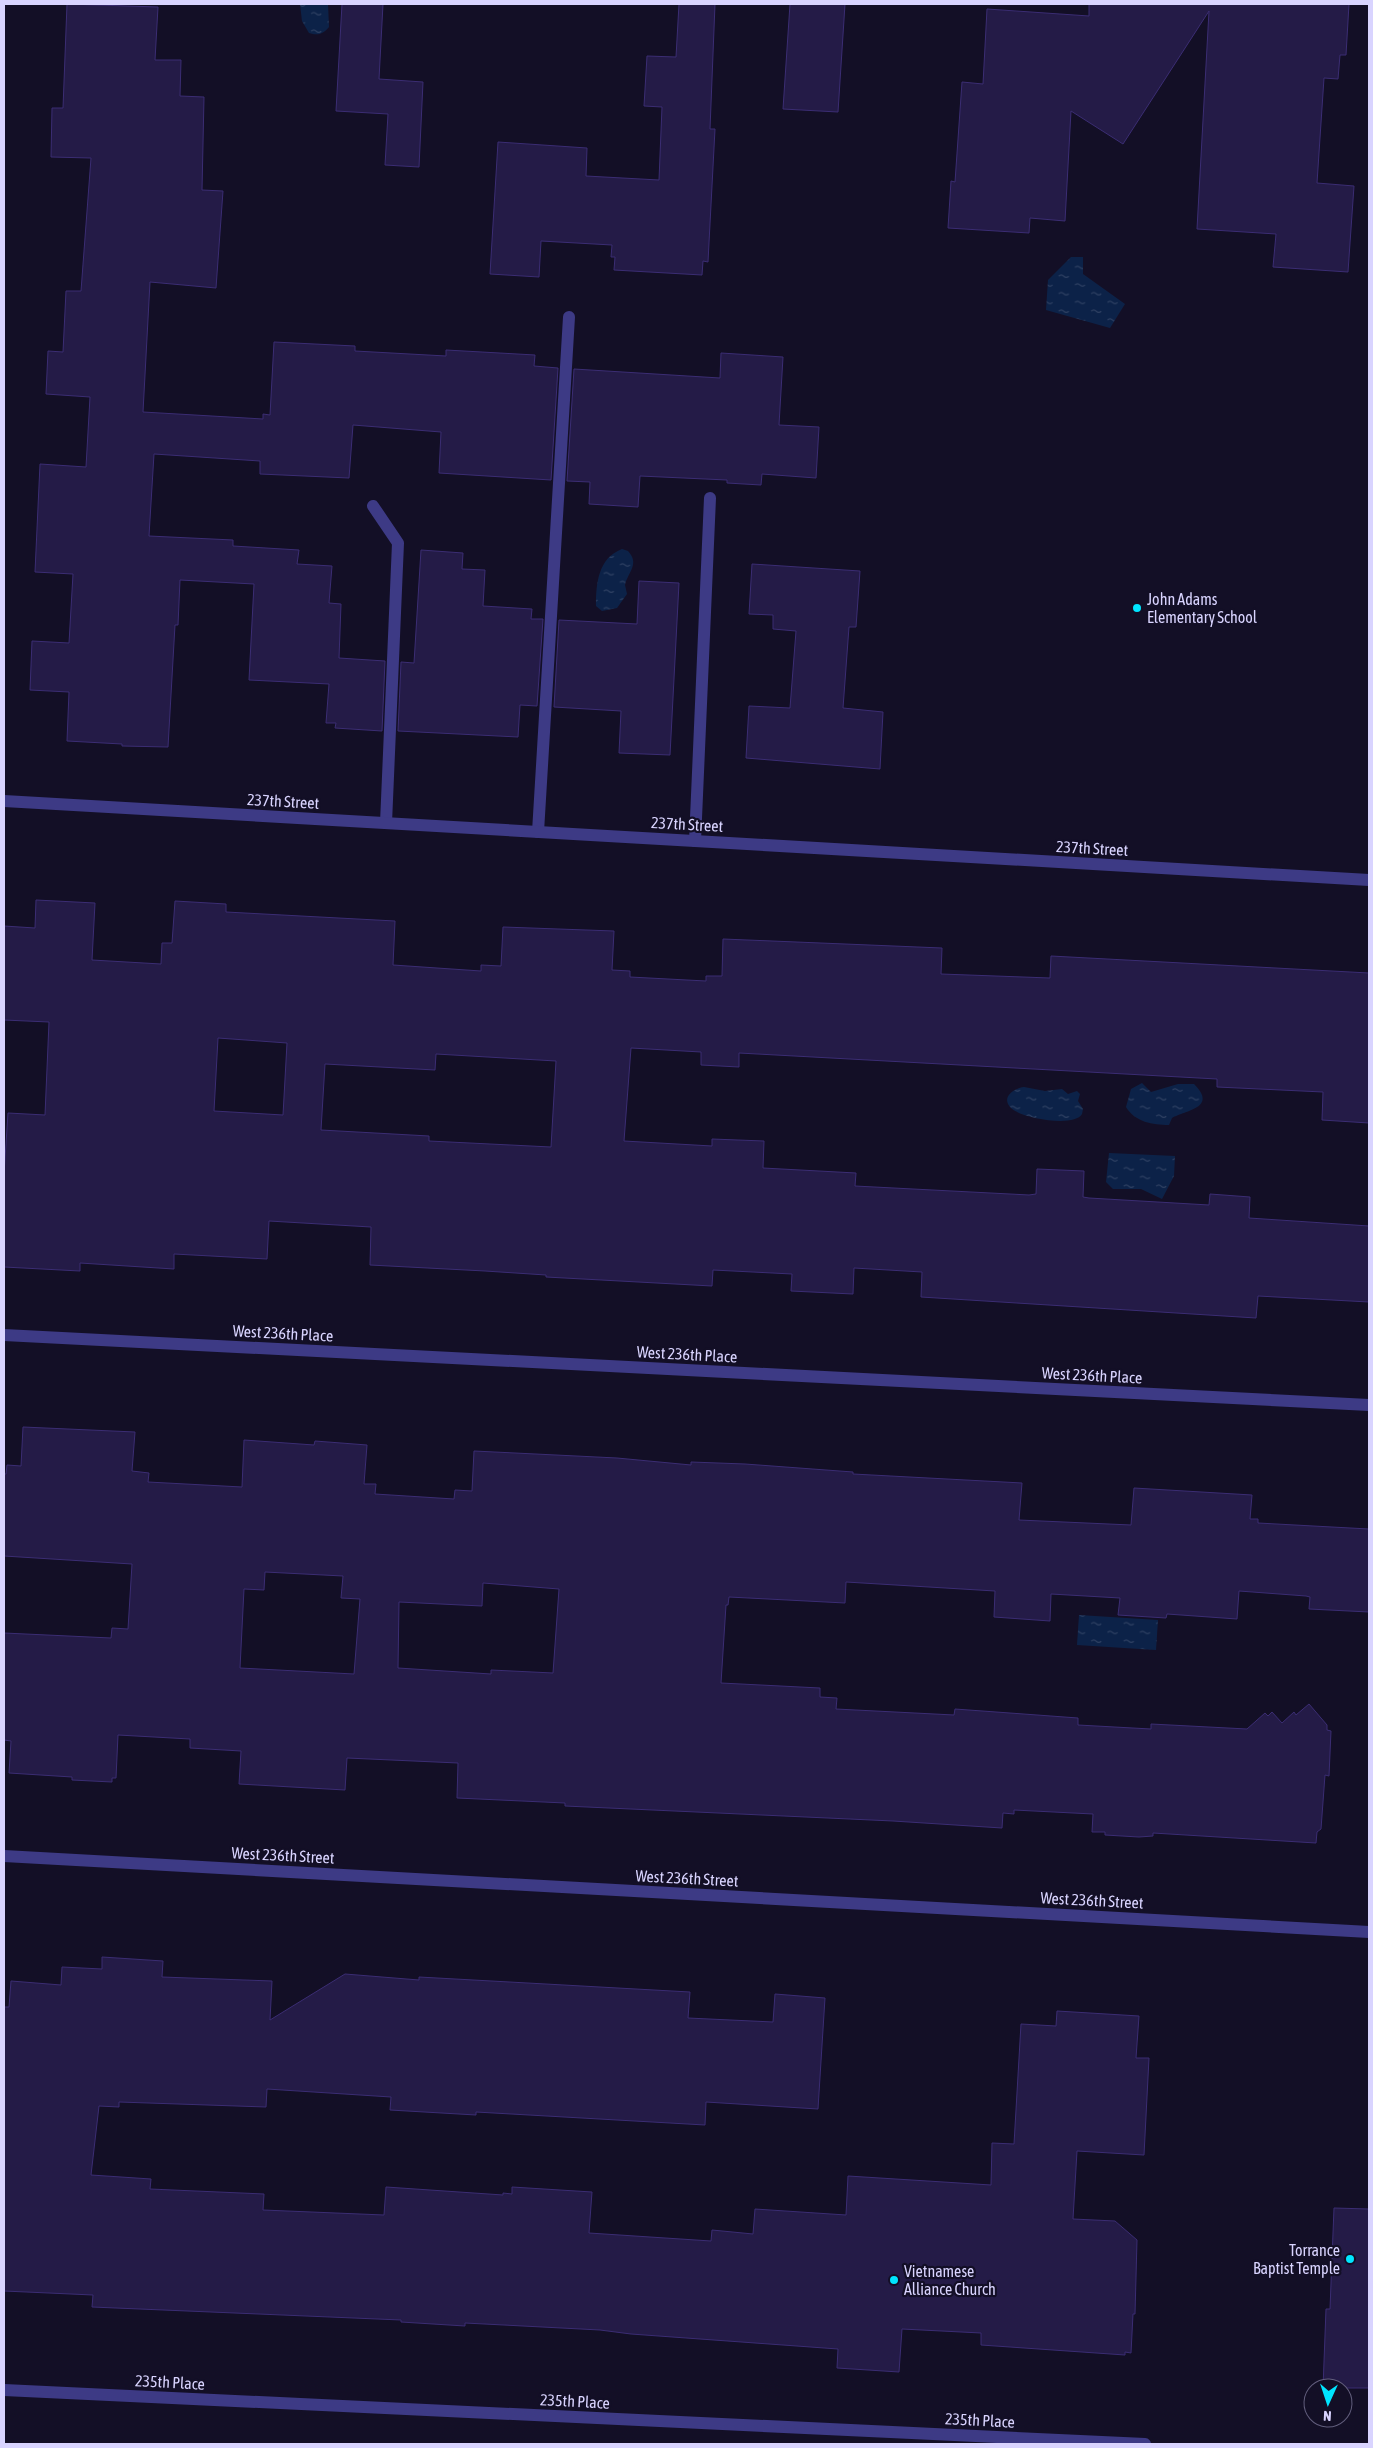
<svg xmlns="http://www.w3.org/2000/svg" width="1373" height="2448" font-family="'Asap Condensed',sans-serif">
	<defs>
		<pattern id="water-ripples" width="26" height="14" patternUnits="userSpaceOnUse" patternTransform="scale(1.25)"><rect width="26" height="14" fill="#0c2248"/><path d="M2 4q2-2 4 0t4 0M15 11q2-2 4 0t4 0" fill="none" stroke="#2f4163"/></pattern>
	</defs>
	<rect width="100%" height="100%" fill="#130f26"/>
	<g fill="url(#water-ripples)">
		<path d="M 300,4 L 328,4 L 329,27 C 323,34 318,36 309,33 L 302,21 Z"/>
		<path d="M 1071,257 L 1083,257 L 1083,274 L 1125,304 L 1110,328 L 1046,310 L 1048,280 Z"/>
		<path d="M 622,549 L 628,551 C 640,564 628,572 625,585 L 627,594 L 617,608 L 602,611 L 596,606 C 596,584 598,558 622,549 Z"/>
		<path d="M 1142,1083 L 1151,1092 L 1178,1084 L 1194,1084 C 1218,1108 1186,1110 1172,1118 L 1169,1125 C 1153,1125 1135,1122 1126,1107 L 1131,1089 Z"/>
		<path d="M 1024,1087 L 1045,1091 L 1062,1089 L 1068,1094 L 1077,1091 L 1080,1094 L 1078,1101 L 1083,1109 L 1082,1114 C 1074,1128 1021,1118 1011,1108 C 1000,1097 1015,1088 1024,1087 Z"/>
		<path d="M 1109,1153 L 1175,1156 L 1174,1176 L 1162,1199 L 1141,1189 L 1113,1189 L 1106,1182 Z"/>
		<path d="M 1079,1615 L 1158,1620 L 1156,1650 L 1077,1645 Z"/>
	</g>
	<g fill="#241b47" stroke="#3b2d73" fill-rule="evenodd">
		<path d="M 67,4 L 158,7 L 155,60 L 181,60 L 180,96 L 204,97 L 202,190 L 223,191 L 216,288 L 150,282 L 143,412 L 263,419 L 263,414 L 270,415 L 274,342 L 355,346 L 355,351 L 446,356 L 446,350 L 535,355 L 534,366 L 558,368 L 551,480 L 439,473 L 441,432 L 353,425 L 349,478 L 260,474 L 260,461 L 154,454 L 149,536 L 233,540 L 233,546 L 299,550 L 297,564 L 332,566 L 329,603 L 341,604 L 339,658 L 385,661 L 382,731 L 335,728 L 336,723 L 326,723 L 329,684 L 249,680 L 254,584 L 180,580 L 178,625 L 175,625 L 168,747 L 122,746 L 122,744 L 67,741 L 69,692 L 30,690 L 32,641 L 69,643 L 73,574 L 35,572 L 40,464 L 86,467 L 90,397 L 46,394 L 48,351 L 63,352 L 66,291 L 81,291 L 91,158 L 51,157 L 52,108 L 63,108 Z"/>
		<path d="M 342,4 L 383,4 L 379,79 L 423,82 L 419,167 L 385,165 L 388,114 L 336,111 Z"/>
		<path d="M 679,4 L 715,4 L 710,129 L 715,129 L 708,262 L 703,261 L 702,275 L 614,270 L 615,257 L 611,257 L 612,245 L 541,241 L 539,277 L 490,274 L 498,142 L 587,148 L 586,176 L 659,180 L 662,107 L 644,106 L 647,56 L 676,57 Z"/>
		<path d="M 790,4 L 845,4 L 838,112 L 783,109 Z"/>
		<path d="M 1089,4 L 1349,4 L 1346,55 L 1340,55 L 1338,79 L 1324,78 L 1317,183 L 1354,186 L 1348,272 L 1273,267 L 1276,234 L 1197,229 L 1209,11 L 1123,144 L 1071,111 L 1065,221 L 1030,218 L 1029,233 L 948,228 L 951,181 L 955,182 L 962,82 L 983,84 L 987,9 L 1089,16 Z"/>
		<path d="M 721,353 L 783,357 L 779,425 L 819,427 L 816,478 L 762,474 L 761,485 L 727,483 L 727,480 L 640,476 L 638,507 L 589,504 L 590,482 L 567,481 L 574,369 L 720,378 Z"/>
		<path d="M 421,550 L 463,553 L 462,569 L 485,570 L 483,606 L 532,609 L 531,619 L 543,619 L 537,706 L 520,705 L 518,737 L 398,731 L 401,662 L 414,663 Z"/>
		<path d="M 752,564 L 860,571 L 856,627 L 849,627 L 843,708 L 883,712 L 880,769 L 746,758 L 749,706 L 790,708 L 796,631 L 773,629 L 773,615 L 749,614 Z"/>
		<path d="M 639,581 L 679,583 L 670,755 L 619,753 L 621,711 L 554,707 L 559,620 L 637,624 Z"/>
		<path d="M 36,900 L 95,903 L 92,960 L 161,964 L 162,943 L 172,943 L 175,901 L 226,904 L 226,912 L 395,921 L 393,965 L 481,971 L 481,965 L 501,966 L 503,927 L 614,931 L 612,970 L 630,971 L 630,977 L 706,981 L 706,976 L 722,976 L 723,939 L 942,948 L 941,974 L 1050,978 L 1051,956 L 1369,973 L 1369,1123 L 1322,1120 L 1323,1092 L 1217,1087 L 1217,1079 L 739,1053 L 739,1067 L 701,1065 L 701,1052 L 631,1048 L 624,1141 L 712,1146 L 712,1139 L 764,1141 L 763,1168 L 856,1173 L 855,1186 L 1029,1195 L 1036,1194 L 1037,1169 L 1084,1171 L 1083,1197 L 1089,1198 L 1209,1205 L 1210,1194 L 1250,1197 L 1249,1218 L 1369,1226 L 1369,1302 L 1258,1296 L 1256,1318 L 921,1297 L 922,1272 L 854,1268 L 853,1294 L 791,1291 L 792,1274 L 713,1270 L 712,1286 L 546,1277 L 546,1275 L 485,1271 L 370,1265 L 371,1227 L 269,1221 L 267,1259 L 174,1254 L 174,1269 L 80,1263 L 80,1271 L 4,1267 L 4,1174 L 8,1113 L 45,1115 L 49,1022 L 4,1020 L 4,926 L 35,928 ZM 218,1038 L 287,1043 L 283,1115 L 214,1111 ZM 436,1054 L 556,1061 L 551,1147 L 429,1141 L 429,1136 L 321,1130 L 325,1064 L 435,1070 Z"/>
		<path d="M 23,1427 L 135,1432 L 132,1471 L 149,1473 L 148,1482 L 242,1487 L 244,1440 L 314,1445 L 315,1441 L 367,1445 L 364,1484 L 376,1484 L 375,1494 L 454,1499 L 455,1490 L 472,1491 L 474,1451 L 617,1458 L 691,1465 L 691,1462 L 745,1464 L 853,1472 L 853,1474 L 1022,1483 L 1019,1520 L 1131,1525 L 1134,1488 L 1252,1495 L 1250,1519 L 1258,1519 L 1258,1523 L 1369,1529 L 1369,1612 L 1309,1609 L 1310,1597 L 1306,1596 L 1239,1591 L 1237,1619 L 1167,1614 L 1166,1618 L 1118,1615 L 1120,1598 L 1051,1594 L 1050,1621 L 994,1617 L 995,1591 L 846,1582 L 845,1603 L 729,1597 L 728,1605 L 726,1605 L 721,1683 L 820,1688 L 820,1697 L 837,1698 L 836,1709 L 954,1715 L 955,1709 L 1078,1718 L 1078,1725 L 1151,1729 L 1151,1724 L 1247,1729 L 1265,1713 L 1268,1716 L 1272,1712 L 1282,1723 L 1294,1712 L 1296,1715 L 1309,1704 L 1327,1725 L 1327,1730 L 1331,1731 L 1329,1776 L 1325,1775 L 1321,1829 L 1317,1832 L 1316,1843 L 1153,1833 L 1153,1836 L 1139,1837 L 1105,1835 L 1105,1832 L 1092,1832 L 1093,1814 L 1014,1810 L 1014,1814 L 1003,1813 L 1002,1828 L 893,1821 L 565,1806 L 565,1803 L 457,1798 L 458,1763 L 347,1758 L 345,1790 L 239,1784 L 241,1751 L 190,1748 L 190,1739 L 118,1735 L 116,1778 L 112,1778 L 112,1782 L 72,1780 L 72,1777 L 9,1773 L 11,1741 L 4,1740 L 4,1633 L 111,1638 L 112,1628 L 128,1629 L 132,1564 L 4,1556 L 4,1474 L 6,1474 L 7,1465 L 21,1466 ZM 265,1572 L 343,1576 L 341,1598 L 360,1599 L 354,1674 L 240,1668 L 244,1589 L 264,1590 ZM 483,1583 L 559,1589 L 553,1673 L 491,1670 L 491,1674 L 398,1668 L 399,1602 L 482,1606 Z"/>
		<path d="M 102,1957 L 163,1961 L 162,1977 L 272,1981 L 270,2020 L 345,1974 L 419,1980 L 419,1977 L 690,1992 L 688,2018 L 773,2022 L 775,1994 L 825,1998 L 818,2109 L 706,2102 L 705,2125 L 476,2112 L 476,2115 L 390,2110 L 391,2097 L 267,2089 L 266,2107 L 119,2102 L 119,2107 L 99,2106 L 91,2175 L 151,2179 L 150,2189 L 264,2194 L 263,2210 L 384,2215 L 386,2187 L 503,2195 L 503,2193 L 512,2194 L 512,2187 L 592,2192 L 589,2233 L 711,2241 L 712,2230 L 753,2234 L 755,2209 L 846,2215 L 848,2176 L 991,2185 L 992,2143 L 1014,2144 L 1021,2024 L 1056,2026 L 1057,2011 L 1139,2016 L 1136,2058 L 1149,2058 L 1144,2155 L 1077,2151 L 1073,2219 L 1115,2221 L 1137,2240 L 1135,2314 L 1133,2314 L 1131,2353 L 1125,2352 L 1125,2355 L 981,2345 L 981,2333 L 902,2329 L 899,2372 L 837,2368 L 838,2349 L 631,2334 L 600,2330 L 465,2323 L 465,2326 L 401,2322 L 401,2320 L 92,2307 L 93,2295 L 4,2291 L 4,2007 L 9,2007 L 11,1981 L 61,1985 L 62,1967 L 102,1969 Z"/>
		<path d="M 1334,2208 L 1369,2209 L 1369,2388 L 1323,2388 L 1326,2309 L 1330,2309 Z"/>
	</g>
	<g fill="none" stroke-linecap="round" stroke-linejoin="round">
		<g stroke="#3d3a85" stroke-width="12">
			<path d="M 373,506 L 398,543 L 386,823"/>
			<path d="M 538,832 L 569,317"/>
			<path d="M 695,841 L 710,498"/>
		</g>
		<g stroke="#3d3a85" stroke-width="12">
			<path d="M 4,801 L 1369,880"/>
			<path d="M 4,1335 L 1369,1405"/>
			<path d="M 4,1856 L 1369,1932"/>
			<path d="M 4,2390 L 1145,2444"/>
		</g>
	</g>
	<g fill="#00e5ff" stroke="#130f26" stroke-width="2">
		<circle cx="1137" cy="608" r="5"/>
		<circle cx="1350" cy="2259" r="5"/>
		<circle cx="894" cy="2280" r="5"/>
	</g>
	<g text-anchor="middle" stroke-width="4.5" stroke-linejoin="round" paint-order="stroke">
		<g font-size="16" fill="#d9d4ff" stroke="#130f26" text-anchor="start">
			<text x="1147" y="605">John Adams<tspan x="1147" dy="18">Elementary School</tspan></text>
			<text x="1340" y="2256" text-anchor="end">Torrance<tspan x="1340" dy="18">Baptist Temple</tspan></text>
			<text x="904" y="2277">Vietnamese<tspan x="904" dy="18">Alliance Church</tspan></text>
		</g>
		<g font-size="16" fill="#d9d4ff" stroke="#130f26">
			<text transform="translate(283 801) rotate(3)" y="6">237th Street</text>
			<text transform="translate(687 824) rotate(3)" y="6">237th Street</text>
			<text transform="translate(1092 848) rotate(3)" y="6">237th Street</text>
			<text transform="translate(283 1333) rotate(3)" y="6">West 236th Place</text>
			<text transform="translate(687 1354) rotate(3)" y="6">West 236th Place</text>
			<text transform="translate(1092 1375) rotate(3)" y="6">West 236th Place</text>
			<text transform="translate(283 1855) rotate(3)" y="6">West 236th Street</text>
			<text transform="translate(687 1878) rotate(3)" y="6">West 236th Street</text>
			<text transform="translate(1092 1900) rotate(3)" y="6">West 236th Street</text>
			<text transform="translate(170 2382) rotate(3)" y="6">235th Place</text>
			<text transform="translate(575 2401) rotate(3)" y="6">235th Place</text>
			<text transform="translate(980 2420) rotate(3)" y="6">235th Place</text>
		</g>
	</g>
	<rect width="1373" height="2448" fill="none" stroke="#d9d4ff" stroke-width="10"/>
	<g transform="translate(1328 2403) rotate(183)"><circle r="24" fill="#130f26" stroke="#625e7d"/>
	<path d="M0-4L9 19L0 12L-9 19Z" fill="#00e5ff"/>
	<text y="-8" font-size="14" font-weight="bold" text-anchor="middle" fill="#d9d4ff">N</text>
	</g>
</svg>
